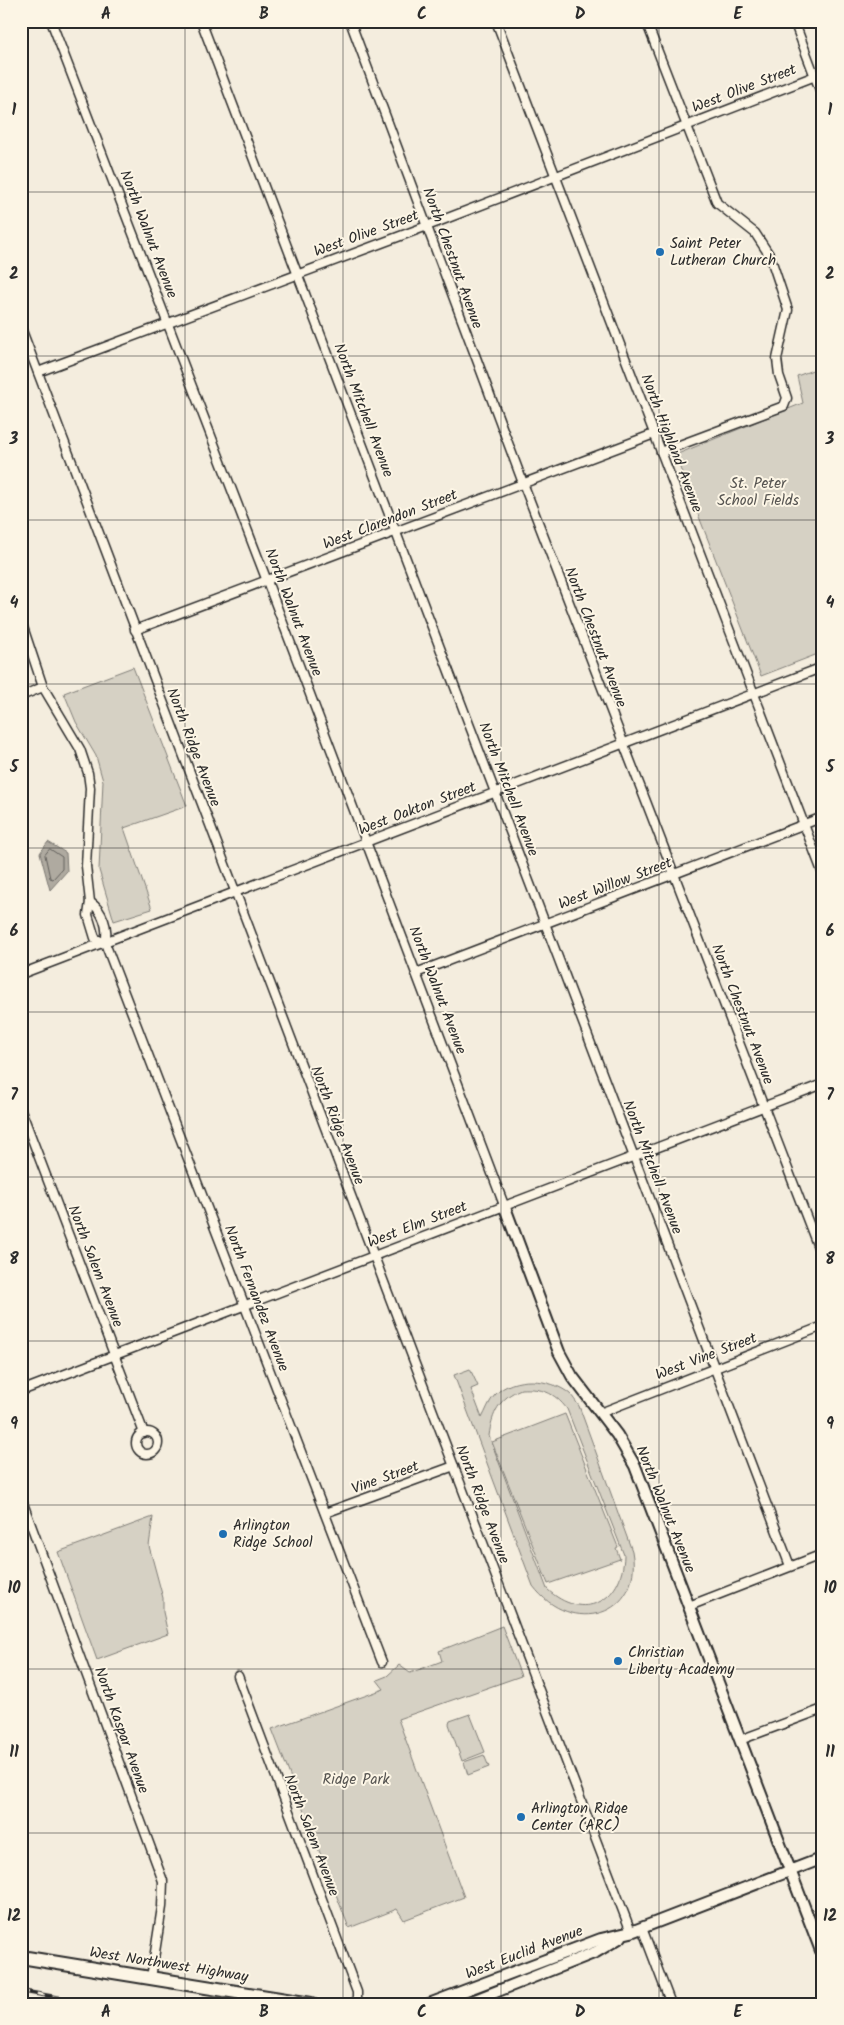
<svg xmlns="http://www.w3.org/2000/svg" width="844" height="2025" font-family="Kalam,sans-serif">
	<rect width="100%" height="100%" fill="#f4edde"/>
	<filter id="ink" filterUnits="userSpaceOnUse"><feTurbulence type="fractalNoise" baseFrequency=".02" numOctaves="2"/><feDisplacementMap in="SourceGraphic" scale="10" xChannelSelector="R" yChannelSelector="G"/><feConvolveMatrix kernelMatrix="1 2 1 2 8 2 1 2 1" color-interpolation-filters="sRGB"/></filter>
	<g filter="url(#ink)">
		<g fill="#d6d1c4" stroke="#807e78" fill-rule="evenodd">
			<path d="M 823,366 L 823,652 L 761,676 L 675,455 L 803,403 L 797,376 Z"/>
			<path d="M 133,667 L 187,806 L 124,828 L 152,909 L 114,921 L 99,870 L 103,781 L 96,756 L 76,722 L 64,693 Z"/>
			<path d="M 470,1369 L 478,1386 L 471,1389 L 482,1418 C 486,1411 489,1401 495,1395 C 513,1375 551,1378 570,1394 C 573,1397 576,1402 579,1406 L 632,1551 C 644,1617 571,1637 533,1586 L 454,1375 ZM 521,1389 C 542,1388 554,1392 567,1409 L 624,1555 C 623,1603 582,1622 547,1589 L 489,1436 C 492,1413 499,1398 521,1389 Z"/>
			<path d="M 565,1414 L 618,1547 L 616,1548 L 620,1559 L 548,1584 L 492,1442 Z"/>
			<path d="M 153,1517 L 149,1546 L 163,1598 L 163,1612 L 168,1634 L 97,1660 L 58,1552 Z"/>
			<path d="M 502,1626 L 521,1676 L 398,1719 L 464,1897 L 404,1920 L 397,1909 L 349,1928 L 272,1729 L 384,1689 L 377,1680 L 387,1676 L 399,1665 L 410,1673 L 442,1661 L 439,1651 Z"/>
			<path d="M 470,1714 L 485,1752 L 462,1761 L 449,1724 L 450,1721 Z"/>
			<path d="M 484,1755 L 489,1767 L 468,1775 L 464,1762 Z"/>
		</g>
		<path fill="#afaaa0" stroke="#7a7771" d="M 48,842 L 66,853 L 67,871 L 50,890 L 40,853 Z"/>
		<g fill="none" stroke-linecap="round" stroke-linejoin="round">
			<path stroke="#605e5a" stroke-width="1" d="M 50,849 L 62,857 L 62,869 L 53,879 L 50,878 L 45,855 Z"/>
			<g stroke="#2b2b2b" stroke-width="11">
				<g id="minor">
					<path d="M 51,21 L 267,581 L 504,1205"/>
					<path d="M 201,21 L 790,1566"/>
					<path d="M 350,21 L 523,483 L 823,1260"/>
					<path d="M 496,21 L 823,874"/>
					<path d="M 646,21 L 717,203 L 755,233 L 770,256 L 788,310 L 777,359 L 779,375 L 787,398 L 784,406 L 661,452"/>
					<path d="M 794,21 L 823,98"/>
					<path d="M 21,328 L 631,1932"/>
					<path d="M 38,372 L 427,226 L 823,73"/>
					<path d="M 21,621 L 43,687 L 80,749 L 88,773 L 90,788 L 86,866 L 90,902 L 88,915 L 95,938 L 105,943"/>
					<path d="M 135,630 L 654,434"/>
					<path d="M 21,696 L 43,687"/>
					<path d="M 90,902 C 103,911 109,928 105,943"/>
					<path d="M 105,943 L 382,1662"/>
					<path d="M 416,973 L 823,817"/>
					<path d="M 21,974 L 823,667"/>
					<path d="M 21,1110 L 144,1433"/>
					<path d="M 21,1391 L 823,1084"/>
					<path d="M 600,1413 L 823,1326"/>
					<circle cx="147" cy="1443" r="11"/>
					<path d="M 21,1498 L 163,1881 L 162,1907 L 151,1978"/>
					<path d="M 325,1513 L 454,1466"/>
					<path d="M 689,1606 L 823,1554"/>
					<path d="M 238,1676 L 357,1992 L 357,2004"/>
					<path d="M 740,1740 L 823,1709"/>
					<path d="M 642,1928 L 671,2004"/>
				</g>
			</g>
			<g stroke="#2b2b2b" stroke-width="14">
				<g id="tertiary">
					<path d="M 504,1205 L 559,1352 L 572,1376 L 617,1435 L 635,1466 L 823,1956"/>
					<path d="M 429,2004 L 601,1939 L 631,1932 L 823,1858"/>
					<path d="M 465,2004 L 596,1952 L 621,1937"/>
				</g>
			</g>
			<g stroke="#2b2b2b" stroke-width="16">
				<path id="primary" d="M 21,1957 L 311,2004"/>
			</g>
			<use href="#minor" stroke="#fcf5e5" stroke-width="8"/>
			<use href="#tertiary" stroke="#fcf5e5" stroke-width="10"/>
			<use href="#primary" stroke="#fcf5e5" stroke-width="12"/>
			<g stroke="#2b2b2b" stroke-width="4.5">
				<g id="rail">
					<path d="M 21,1991 L 94,2004"/>
					<path d="M 21,2002 L 29,2004"/>
				</g>
			</g>
			<use href="#rail" stroke="#fcf5e5" stroke-width="2.5" stroke-dasharray="8" stroke-linecap="butt"/>
		</g>
	</g>
	<path fill="none" stroke="#2b2b2b" stroke-width="1" stroke-opacity="0.55" d="M 185,21 L 185,2004M 343,21 L 343,2004M 501,21 L 501,2004M 659,21 L 659,2004M 21,192 L 823,192M 21,356 L 823,356M 21,520 L 823,520M 21,684 L 823,684M 21,848 L 823,848M 21,1012 L 823,1012M 21,1177 L 823,1177M 21,1341 L 823,1341M 21,1505 L 823,1505M 21,1669 L 823,1669M 21,1833 L 823,1833"/>
	<g fill="#1f6fb2" stroke="#fcf5e5" stroke-width="2">
		<circle cx="660" cy="252" r="5"/>
		<circle cx="223" cy="1534" r="5"/>
		<circle cx="618" cy="1661" r="5"/>
		<circle cx="521" cy="1817" r="5"/>
	</g>
	<g text-anchor="middle" stroke-width="4" stroke-linejoin="round" paint-order="stroke">
		<g font-size="15" fill="#2b2b2b" stroke="#fcf5e5">
			<text transform="translate(744 88) rotate(-21)" y="5">West Olive Street</text>
			<text transform="translate(366 233) rotate(-20)" y="5">West Olive Street</text>
			<text transform="translate(149 234) rotate(69)" y="5">North Walnut Avenue</text>
			<text transform="translate(453 258) rotate(70)" y="5">North Chestnut Avenue</text>
			<text transform="translate(364 410) rotate(69)" y="5">North Mitchell Avenue</text>
			<text transform="translate(672 443) rotate(69)" y="5">North Highland Avenue</text>
			<text transform="translate(390 519) rotate(-21)" y="5">West Clarendon Street</text>
			<text transform="translate(294 612) rotate(69)" y="5">North Walnut Avenue</text>
			<text transform="translate(596 637) rotate(69)" y="5">North Chestnut Avenue</text>
			<text transform="translate(194 747) rotate(69)" y="5">North Ridge Avenue</text>
			<text transform="translate(509 789) rotate(69)" y="5">North Mitchell Avenue</text>
			<text transform="translate(417 808) rotate(-21)" y="5">West Oakton Street</text>
			<text transform="translate(615 883) rotate(-21)" y="5">West Willow Street</text>
			<text transform="translate(438 990) rotate(69)" y="5">North Walnut Avenue</text>
			<text transform="translate(743 1014) rotate(69)" y="5">North Chestnut Avenue</text>
			<text transform="translate(338 1125) rotate(69)" y="5">North Ridge Avenue</text>
			<text transform="translate(653 1167) rotate(69)" y="5">North Mitchell Avenue</text>
			<text transform="translate(417 1224) rotate(-21)" y="5">West Elm Street</text>
			<text transform="translate(96 1266) rotate(69)" y="5">North Salem Avenue</text>
			<text transform="translate(257 1298) rotate(69)" y="5">North Fernandez Avenue</text>
			<text transform="translate(706 1356) rotate(-21)" y="5">West Vine Street</text>
			<text transform="translate(385 1477) rotate(-20)" y="5">Vine Street</text>
			<text transform="translate(483 1504) rotate(69)" y="5">North Ridge Avenue</text>
			<text transform="translate(666 1509) rotate(68)" y="5">North Walnut Avenue</text>
			<text transform="translate(122 1730) rotate(70)" y="5">North Kaspar Avenue</text>
			<text transform="translate(312 1835) rotate(69)" y="5">North Salem Avenue</text>
			<text transform="translate(524 1952) rotate(-21)" y="5">West Euclid Avenue</text>
			<text transform="translate(169 1964) rotate(9)" y="5">West Northwest Highway</text>
		</g>
		<g font-size="15" fill="#2b2b2b" stroke="#fcf5e5" text-anchor="start">
			<text x="670" y="248">Saint Peter<tspan x="670" dy="17">Lutheran Church</tspan></text>
			<text x="233" y="1530">Arlington<tspan x="233" dy="17">Ridge School</tspan></text>
			<text x="628" y="1657">Christian<tspan x="628" dy="17">Liberty Academy</tspan></text>
			<text x="531" y="1813">Arlington Ridge<tspan x="531" dy="17">Center (ARC)</tspan></text>
		</g>
		<g font-size="15" fill="#565451" stroke="#fcf5e5">
			<text x="758" y="488">St. Peter<tspan x="758" dy="17">School Fields</tspan></text>
			<text x="356" y="1784">Ridge Park</text>
		</g>
	</g>
	<rect width="844" height="2025" fill="none" stroke="#fcf5e5" stroke-width="55"/>
	<rect x="28" y="28" width="788" height="1970" fill="none" stroke="#2b2b2b" stroke-width="2"/>
	<g font-size="16" text-anchor="middle" font-weight="bold" fill="#2b2b2b">
		<text x="106" y="19">A</text>
		<text x="264" y="19">B</text>
		<text x="422" y="19">C</text>
		<text x="580" y="19">D</text>
		<text x="738" y="19">E</text>
		<text x="14" y="115">1</text>
		<text x="830" y="115">1</text>
		<text x="14" y="279">2</text>
		<text x="830" y="279">2</text>
		<text x="14" y="444">3</text>
		<text x="830" y="444">3</text>
		<text x="14" y="608">4</text>
		<text x="830" y="608">4</text>
		<text x="14" y="772">5</text>
		<text x="830" y="772">5</text>
		<text x="14" y="936">6</text>
		<text x="830" y="936">6</text>
		<text x="14" y="1100">7</text>
		<text x="830" y="1100">7</text>
		<text x="14" y="1264">8</text>
		<text x="830" y="1264">8</text>
		<text x="14" y="1429">9</text>
		<text x="830" y="1429">9</text>
		<text x="14" y="1593">10</text>
		<text x="830" y="1593">10</text>
		<text x="14" y="1757">11</text>
		<text x="830" y="1757">11</text>
		<text x="14" y="1921">12</text>
		<text x="830" y="1921">12</text>
		<text x="106" y="2017">A</text>
		<text x="264" y="2017">B</text>
		<text x="422" y="2017">C</text>
		<text x="580" y="2017">D</text>
		<text x="738" y="2017">E</text>
	</g>
</svg>
